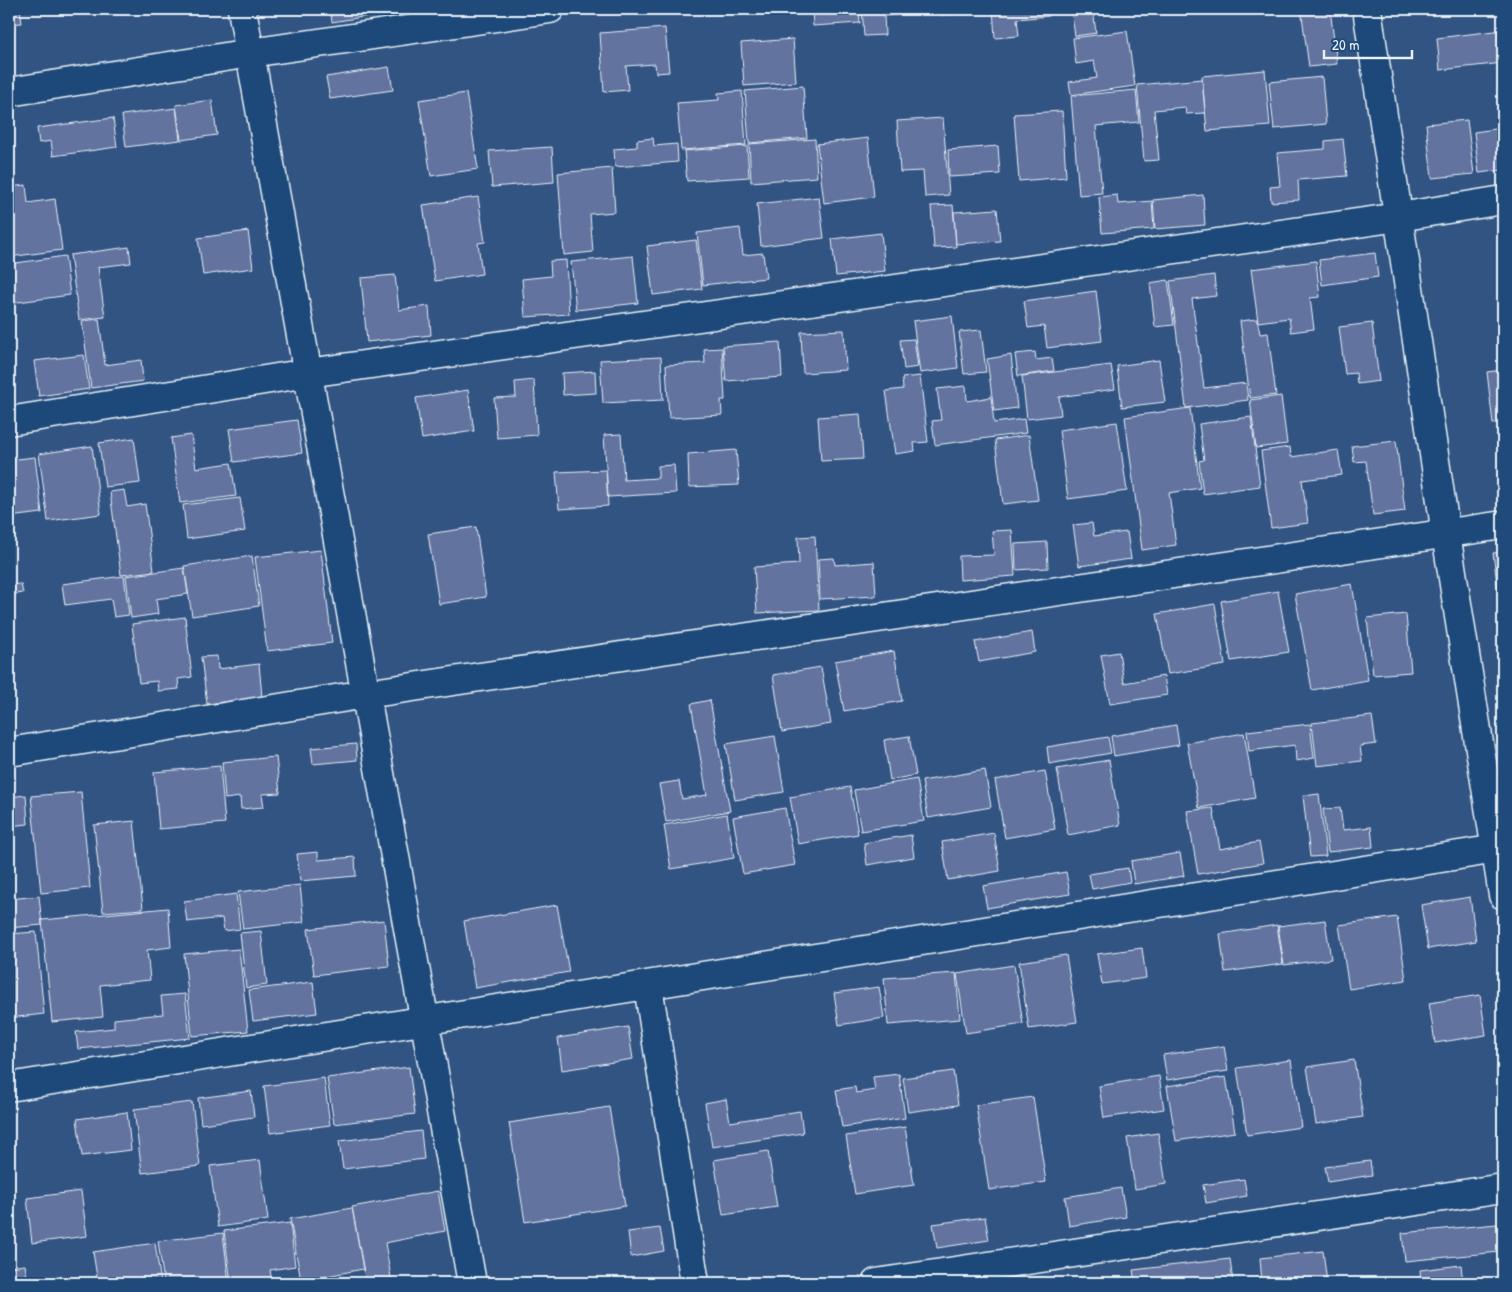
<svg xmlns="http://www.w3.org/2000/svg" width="1512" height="1292" font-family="'Patrick Hand',sans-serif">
	<rect width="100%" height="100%" fill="#315483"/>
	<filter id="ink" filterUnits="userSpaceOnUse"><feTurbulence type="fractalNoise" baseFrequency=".02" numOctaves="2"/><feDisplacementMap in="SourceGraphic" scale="10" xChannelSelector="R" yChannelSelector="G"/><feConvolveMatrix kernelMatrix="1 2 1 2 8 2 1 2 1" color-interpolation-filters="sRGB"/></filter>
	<g filter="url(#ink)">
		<g fill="#63739f" stroke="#e8f1f8">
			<path d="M 9,9 L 20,9 L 22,23 L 9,24 Z"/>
			<path d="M 330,9 L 392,9 L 393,12 L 332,22 Z"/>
			<path d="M 812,9 L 859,9 L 860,23 L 813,26 Z"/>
			<path d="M 862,9 L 920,9 L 920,13 L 884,16 L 885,35 L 864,36 Z"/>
			<path d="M 940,9 L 991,9 L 991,11 L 941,15 Z"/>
			<path d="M 993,9 L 1048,9 L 1049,16 L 1017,19 L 1019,36 L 995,38 Z"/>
			<path d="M 1071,9 L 1093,9 L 1096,33 L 1075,36 Z"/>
			<path d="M 1301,9 L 1330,9 L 1337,64 L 1309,67 Z"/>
			<path d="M 665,28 L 669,72 L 656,73 L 655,64 L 626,66 L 628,90 L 604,92 L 600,33 Z"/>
			<path d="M 1503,30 L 1503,63 L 1440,70 L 1437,38 Z"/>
			<path d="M 1127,31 L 1135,86 L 1071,95 L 1069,82 L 1097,78 L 1094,61 L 1076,64 L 1073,38 Z"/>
			<path d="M 793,39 L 796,82 L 744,86 L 741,43 Z"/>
			<path d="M 389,67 L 393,90 L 330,99 L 326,77 Z"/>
			<path d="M 1265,70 L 1270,126 L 1207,131 L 1202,76 Z"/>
			<path d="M 1322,77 L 1326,124 L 1274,129 L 1269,82 Z"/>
			<path d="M 1202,79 L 1205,113 L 1186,114 L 1185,107 L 1154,110 L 1159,160 L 1144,161 L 1137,85 Z"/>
			<path d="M 803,86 L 807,138 L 749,143 L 745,91 Z"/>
			<path d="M 1136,90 L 1139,122 L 1096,126 L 1102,193 L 1079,195 L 1071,96 Z"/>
			<path d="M 742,91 L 746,145 L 681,150 L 677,103 L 719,100 L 718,93 Z"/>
			<path d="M 466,93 L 478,169 L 431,176 L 419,100 Z"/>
			<path d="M 212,100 L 217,135 L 181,140 L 176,105 Z"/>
			<path d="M 176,108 L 180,140 L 126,147 L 122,115 Z"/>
			<path d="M 1062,111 L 1066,177 L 1019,181 L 1014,114 Z"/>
			<path d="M 113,118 L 117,147 L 53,156 L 51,141 L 39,143 L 37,128 Z"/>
			<path d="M 943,118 L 949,195 L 925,197 L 923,171 L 900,172 L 897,121 Z"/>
			<path d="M 1467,120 L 1474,174 L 1432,178 L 1426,124 Z"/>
			<path d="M 1503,128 L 1503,170 L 1479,173 L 1474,132 Z"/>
			<path d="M 653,138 L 654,146 L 677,144 L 678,162 L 615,167 L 614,149 L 637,147 L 637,140 Z"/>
			<path d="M 868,138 L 874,197 L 824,203 L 817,144 Z"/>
			<path d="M 815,139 L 817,177 L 751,182 L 749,144 Z"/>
			<path d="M 1343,139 L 1347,176 L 1298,180 L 1299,200 L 1271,202 L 1270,187 L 1280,186 L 1277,153 L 1325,149 L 1325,141 Z"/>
			<path d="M 747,146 L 749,177 L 687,181 L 684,151 Z"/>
			<path d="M 998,146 L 1000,174 L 949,177 L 948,150 Z"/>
			<path d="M 552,147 L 554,182 L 492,187 L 489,151 Z"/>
			<path d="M 612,168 L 615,212 L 590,214 L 593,252 L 564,255 L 558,173 Z"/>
			<path d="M 26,185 L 28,203 L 55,199 L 62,250 L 9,257 L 9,187 Z"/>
			<path d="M 1117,195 L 1118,204 L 1152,201 L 1154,229 L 1102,233 L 1099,197 Z"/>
			<path d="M 1203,195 L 1205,225 L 1155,229 L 1153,200 Z"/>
			<path d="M 478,197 L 485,242 L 478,243 L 482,274 L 435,281 L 423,205 Z"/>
			<path d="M 819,197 L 824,238 L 761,246 L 757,204 Z"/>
			<path d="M 953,205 L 956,247 L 934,248 L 931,206 Z"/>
			<path d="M 997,209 L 1000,241 L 956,244 L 954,212 Z"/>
			<path d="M 740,228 L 743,255 L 763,253 L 766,278 L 703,285 L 697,233 Z"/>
			<path d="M 248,231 L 253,268 L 203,275 L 198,238 Z"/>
			<path d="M 881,233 L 885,271 L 836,276 L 832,239 Z"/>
			<path d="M 696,240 L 702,289 L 653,295 L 647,246 Z"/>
			<path d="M 129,247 L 131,263 L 98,267 L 105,317 L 79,320 L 70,255 Z"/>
			<path d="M 1375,253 L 1378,277 L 1322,285 L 1319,260 Z"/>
			<path d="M 65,256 L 70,295 L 11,303 L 9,283 L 9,264 Z"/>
			<path d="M 633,256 L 638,303 L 576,310 L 571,262 Z"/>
			<path d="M 566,260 L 569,314 L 525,317 L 522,279 L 551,276 L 550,261 Z"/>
			<path d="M 1316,261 L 1320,297 L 1310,298 L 1314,329 L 1291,332 L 1289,318 L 1258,322 L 1251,269 Z"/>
			<path d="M 395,275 L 399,310 L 429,306 L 431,335 L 367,342 L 361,278 Z"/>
			<path d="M 1214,275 L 1216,296 L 1192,299 L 1204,388 L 1246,383 L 1248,400 L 1186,408 L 1170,281 Z"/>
			<path d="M 1168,280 L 1174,325 L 1155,327 L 1150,283 Z"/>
			<path d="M 1096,291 L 1102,341 L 1047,348 L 1044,326 L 1028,328 L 1024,301 Z"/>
			<path d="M 952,316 L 958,368 L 920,373 L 913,321 Z"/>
			<path d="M 99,319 L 105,365 L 141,360 L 143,381 L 91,388 L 82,321 Z"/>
			<path d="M 1257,319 L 1260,334 L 1268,333 L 1276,395 L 1250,398 L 1240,321 Z"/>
			<path d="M 1372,323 L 1379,381 L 1357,384 L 1356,373 L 1345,374 L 1339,327 Z"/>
			<path d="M 844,330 L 846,370 L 803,373 L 801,332 Z"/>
			<path d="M 981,330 L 986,372 L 964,374 L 959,332 Z"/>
			<path d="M 914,339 L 918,367 L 904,369 L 900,340 Z"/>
			<path d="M 780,342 L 782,377 L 726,381 L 723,346 Z"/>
			<path d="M 722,348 L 725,400 L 721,400 L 722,415 L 669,418 L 666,365 L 705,363 L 704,349 Z"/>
			<path d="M 1035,352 L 1036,360 L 1052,358 L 1054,371 L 1018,376 L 1015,354 Z"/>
			<path d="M 84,355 L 89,389 L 39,396 L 34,361 Z"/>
			<path d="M 1011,355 L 1017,408 L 994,411 L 987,359 Z"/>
			<path d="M 661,357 L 663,400 L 603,403 L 600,360 Z"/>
			<path d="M 1159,360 L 1165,402 L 1122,407 L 1117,366 Z"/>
			<path d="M 1111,365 L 1115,389 L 1059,397 L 1061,415 L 1027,419 L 1022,376 Z"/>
			<path d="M 1503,370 L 1503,423 L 1493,424 L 1487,372 Z"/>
			<path d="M 595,371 L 596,393 L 563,395 L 562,373 Z"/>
			<path d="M 920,376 L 928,442 L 914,443 L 915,451 L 895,454 L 886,391 L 903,389 L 902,378 Z"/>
			<path d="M 534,380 L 537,435 L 497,438 L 494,398 L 516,397 L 515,382 Z"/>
			<path d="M 966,386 L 967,401 L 991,397 L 994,423 L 1024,419 L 1026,433 L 935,445 L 932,421 L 941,420 L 937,389 Z"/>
			<path d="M 468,390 L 474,431 L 422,439 L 416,398 Z"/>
			<path d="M 1281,396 L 1287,444 L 1256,448 L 1250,400 Z"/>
			<path d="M 1190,408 L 1200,488 L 1169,493 L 1176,545 L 1142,550 L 1125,417 Z"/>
			<path d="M 860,414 L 863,459 L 821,461 L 818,417 Z"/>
			<path d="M 1251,417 L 1260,486 L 1203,494 L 1199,461 L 1204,460 L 1199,424 Z"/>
			<path d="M 297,420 L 302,453 L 234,462 L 229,429 Z"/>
			<path d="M 1117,422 L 1127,491 L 1068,499 L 1059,430 Z"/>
			<path d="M 621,434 L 624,480 L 658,478 L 658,466 L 674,465 L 676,493 L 608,497 L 604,435 Z"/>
			<path d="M 191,435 L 196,468 L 231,463 L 236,496 L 180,503 L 171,438 Z"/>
			<path d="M 1029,435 L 1038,500 L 1003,504 L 995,440 Z"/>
			<path d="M 134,438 L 140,483 L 105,487 L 99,443 Z"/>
			<path d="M 1396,441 L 1405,511 L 1373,515 L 1366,461 L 1354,462 L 1352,446 Z"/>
			<path d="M 92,446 L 101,514 L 48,521 L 39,454 Z"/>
			<path d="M 1290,447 L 1291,457 L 1338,450 L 1342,475 L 1302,480 L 1308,523 L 1271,528 L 1261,451 Z"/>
			<path d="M 736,450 L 739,485 L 689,487 L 688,454 Z"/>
			<path d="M 35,457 L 42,513 L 9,517 L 9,460 Z"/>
			<path d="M 606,470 L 608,506 L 559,509 L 556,472 Z"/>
			<path d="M 124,490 L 127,507 L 145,504 L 154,571 L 121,575 L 110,492 Z"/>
			<path d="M 240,498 L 245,531 L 187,539 L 183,505 Z"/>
			<path d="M 1092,523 L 1094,536 L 1127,532 L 1131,559 L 1079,566 L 1073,525 Z"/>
			<path d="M 476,527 L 486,597 L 439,604 L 428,534 Z"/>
			<path d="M 1012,530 L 1015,576 L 960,580 L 959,556 L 994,555 L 992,531 Z"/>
			<path d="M 815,536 L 819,610 L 757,613 L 754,567 L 799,564 L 798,537 Z"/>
			<path d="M 1047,542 L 1048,568 L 1016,570 L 1015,544 Z"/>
			<path d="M 321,550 L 332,643 L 267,651 L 255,557 Z"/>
			<path d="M 1503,552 L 1503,597 L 1499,598 L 1493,553 Z"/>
			<path d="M 252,556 L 259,606 L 192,616 L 184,566 Z"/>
			<path d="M 834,558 L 835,565 L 874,562 L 876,596 L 820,599 L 818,559 Z"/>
			<path d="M 184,568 L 188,594 L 156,599 L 158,614 L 131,618 L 126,576 Z"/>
			<path d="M 124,576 L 129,615 L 114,617 L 111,599 L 65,605 L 62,584 Z"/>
			<path d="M 9,580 L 9,585 L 21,584 L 23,593 L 9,595 Z"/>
			<path d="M 1352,584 L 1368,680 L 1312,690 L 1295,594 Z"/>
			<path d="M 1278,591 L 1289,652 L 1231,661 L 1221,601 Z"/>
			<path d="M 1215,604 L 1225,665 L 1168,674 L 1157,614 Z"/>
			<path d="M 1406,614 L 1411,672 L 1373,675 L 1367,618 Z"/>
			<path d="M 185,617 L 192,677 L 178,679 L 179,689 L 158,691 L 157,681 L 139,683 L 132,624 Z"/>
			<path d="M 1032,632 L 1035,652 L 979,662 L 975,642 Z"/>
			<path d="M 894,651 L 902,701 L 844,711 L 835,661 Z"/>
			<path d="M 1119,652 L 1124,683 L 1164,676 L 1167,695 L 1110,704 L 1101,655 Z"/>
			<path d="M 217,656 L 218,669 L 259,664 L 262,697 L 207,704 L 201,657 Z"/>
			<path d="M 821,667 L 831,724 L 782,732 L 773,675 Z"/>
			<path d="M 710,700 L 730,811 L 666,822 L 659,784 L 679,781 L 682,799 L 707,795 L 691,704 Z"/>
			<path d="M 1372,716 L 1376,744 L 1360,746 L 1362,761 L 1317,766 L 1312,723 Z"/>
			<path d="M 1310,724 L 1314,758 L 1296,761 L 1295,745 L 1249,751 L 1247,731 Z"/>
			<path d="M 1176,725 L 1179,745 L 1114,756 L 1111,736 Z"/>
			<path d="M 1244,733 L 1255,798 L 1199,808 L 1187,743 Z"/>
			<path d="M 775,736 L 784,792 L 735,800 L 726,744 Z"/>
			<path d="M 909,736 L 916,775 L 890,780 L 884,740 Z"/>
			<path d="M 1108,737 L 1111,753 L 1049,764 L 1047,747 Z"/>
			<path d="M 356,744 L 357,760 L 313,764 L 311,748 Z"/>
			<path d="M 276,757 L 280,793 L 262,794 L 264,807 L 241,809 L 240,797 L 225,799 L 222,762 Z"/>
			<path d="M 1109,760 L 1120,825 L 1068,835 L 1057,769 Z"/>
			<path d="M 220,766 L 225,823 L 159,829 L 154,772 Z"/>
			<path d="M 985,770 L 991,807 L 928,818 L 922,781 Z"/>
			<path d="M 1045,771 L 1055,829 L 1005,838 L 995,780 Z"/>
			<path d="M 917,779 L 924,821 L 861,831 L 854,790 Z"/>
			<path d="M 850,787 L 858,834 L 798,844 L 790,797 Z"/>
			<path d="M 81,792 L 90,888 L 41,893 L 31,796 Z"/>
			<path d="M 1319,794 L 1326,856 L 1310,857 L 1303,796 Z"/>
			<path d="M 26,795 L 28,824 L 9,826 L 9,797 Z"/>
			<path d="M 785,808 L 795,865 L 743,874 L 733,817 Z"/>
			<path d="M 1213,808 L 1220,849 L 1259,842 L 1263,863 L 1198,874 L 1187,811 Z"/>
			<path d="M 1340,808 L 1343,830 L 1371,827 L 1373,847 L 1328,852 L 1323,809 Z"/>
			<path d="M 727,814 L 734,858 L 671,869 L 664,825 Z"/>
			<path d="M 134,821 L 143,909 L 103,912 L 94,825 Z"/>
			<path d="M 994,833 L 1000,871 L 948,880 L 942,842 Z"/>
			<path d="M 911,835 L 914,857 L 867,865 L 864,843 Z"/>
			<path d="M 318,852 L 318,860 L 355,857 L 356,876 L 300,881 L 297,854 Z"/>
			<path d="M 1180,853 L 1184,876 L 1134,884 L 1131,861 Z"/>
			<path d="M 1128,868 L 1130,882 L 1092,889 L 1089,874 Z"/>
			<path d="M 1066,872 L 1070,894 L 987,908 L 983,886 Z"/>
			<path d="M 300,885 L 304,922 L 243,929 L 238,892 Z"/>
			<path d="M 236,894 L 240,929 L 224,931 L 222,918 L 187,922 L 184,901 Z"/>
			<path d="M 39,896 L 42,925 L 9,928 L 9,899 Z"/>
			<path d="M 1470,897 L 1476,941 L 1428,949 L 1421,905 Z"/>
			<path d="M 557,905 L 569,972 L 475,988 L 464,921 Z"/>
			<path d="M 168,908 L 171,947 L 147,950 L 150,980 L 100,985 L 103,1017 L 52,1022 L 42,920 Z"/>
			<path d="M 1397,917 L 1406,980 L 1349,989 L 1339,925 Z"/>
			<path d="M 384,920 L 389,966 L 314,975 L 308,929 Z"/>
			<path d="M 1325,920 L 1331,959 L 1284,965 L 1278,926 Z"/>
			<path d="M 1277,925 L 1283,964 L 1225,972 L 1220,934 Z"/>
			<path d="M 261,931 L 267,985 L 246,988 L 240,933 Z"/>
			<path d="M 36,932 L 44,1014 L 9,1018 L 9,934 Z"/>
			<path d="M 1142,948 L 1146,978 L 1102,984 L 1097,954 Z"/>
			<path d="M 239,949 L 248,1031 L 192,1036 L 184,954 Z"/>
			<path d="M 1066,955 L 1077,1022 L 1029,1029 L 1019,962 Z"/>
			<path d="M 1014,965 L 1023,1024 L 966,1033 L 957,974 Z"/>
			<path d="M 956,973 L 960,1019 L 888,1025 L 884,978 Z"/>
			<path d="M 313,982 L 317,1013 L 253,1021 L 249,990 Z"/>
			<path d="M 879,987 L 884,1018 L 839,1025 L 834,993 Z"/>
			<path d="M 185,994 L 190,1038 L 78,1049 L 76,1032 L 114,1028 L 114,1019 L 163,1014 L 161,996 Z"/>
			<path d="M 1480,995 L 1486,1035 L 1435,1043 L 1429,1003 Z"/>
			<path d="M 628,1027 L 633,1059 L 562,1070 L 558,1038 Z"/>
			<path d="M 1224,1046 L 1228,1071 L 1167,1080 L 1163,1055 Z"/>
			<path d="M 1291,1060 L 1301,1127 L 1247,1135 L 1237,1068 Z"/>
			<path d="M 1354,1060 L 1363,1117 L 1316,1124 L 1307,1067 Z"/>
			<path d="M 409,1067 L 415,1114 L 334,1124 L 327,1078 Z"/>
			<path d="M 953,1071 L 958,1105 L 908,1112 L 903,1078 Z"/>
			<path d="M 899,1074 L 905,1118 L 842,1127 L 836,1090 L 855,1087 L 856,1093 L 875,1090 L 873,1077 Z"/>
			<path d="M 1159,1076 L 1164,1109 L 1104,1118 L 1099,1086 Z"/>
			<path d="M 1226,1077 L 1235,1132 L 1176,1141 L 1167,1086 Z"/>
			<path d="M 324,1078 L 330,1125 L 270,1133 L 264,1086 Z"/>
			<path d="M 251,1091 L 254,1117 L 201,1124 L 198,1098 Z"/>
			<path d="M 1033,1097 L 1046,1182 L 989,1190 L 976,1105 Z"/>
			<path d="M 726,1099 L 730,1122 L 800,1111 L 803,1133 L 712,1147 L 705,1103 Z"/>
			<path d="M 192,1102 L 200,1166 L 142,1173 L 134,1109 Z"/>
			<path d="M 609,1107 L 625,1206 L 525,1222 L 509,1123 Z"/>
			<path d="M 127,1112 L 131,1150 L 82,1156 L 77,1119 Z"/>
			<path d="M 905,1127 L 914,1185 L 855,1194 L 846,1136 Z"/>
			<path d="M 421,1131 L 424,1159 L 343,1169 L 339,1141 Z"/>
			<path d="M 1158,1133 L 1166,1184 L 1135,1189 L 1127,1138 Z"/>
			<path d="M 768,1151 L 777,1207 L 723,1215 L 714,1160 Z"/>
			<path d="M 260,1160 L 268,1220 L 218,1227 L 210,1166 Z"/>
			<path d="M 1370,1161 L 1372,1175 L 1328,1182 L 1325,1167 Z"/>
			<path d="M 1244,1179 L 1247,1196 L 1206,1203 L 1203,1185 Z"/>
			<path d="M 1121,1188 L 1126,1217 L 1069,1226 L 1065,1197 Z"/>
			<path d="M 81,1191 L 87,1236 L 32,1243 L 27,1198 Z"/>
			<path d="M 438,1191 L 445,1231 L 385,1243 L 392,1283 L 366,1283 L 352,1207 Z"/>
			<path d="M 352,1208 L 363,1269 L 301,1281 L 290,1219 Z"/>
			<path d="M 985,1217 L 989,1240 L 937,1248 L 933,1224 Z"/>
			<path d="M 290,1223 L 295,1266 L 270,1270 L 272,1283 L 231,1283 L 224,1231 Z"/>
			<path d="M 1497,1224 L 1500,1252 L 1405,1261 L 1402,1233 Z"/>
			<path d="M 660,1228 L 664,1251 L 631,1257 L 628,1232 Z"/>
			<path d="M 223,1233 L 229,1283 L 164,1283 L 158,1241 Z"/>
			<path d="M 155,1243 L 161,1283 L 98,1283 L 93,1252 Z"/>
			<path d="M 1323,1251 L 1327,1283 L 1262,1283 L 1260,1258 Z"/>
			<path d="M 1230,1259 L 1233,1283 L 1135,1283 L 1133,1270 Z"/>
			<path d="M 25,1265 L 28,1283 L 9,1283 L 9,1267 Z"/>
			<path d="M 1461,1265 L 1463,1283 L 1421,1283 L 1420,1270 Z"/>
		</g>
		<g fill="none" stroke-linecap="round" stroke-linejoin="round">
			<g stroke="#e8f1f8" stroke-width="31">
				<g id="minor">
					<path d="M 242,9 L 472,1283"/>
					<path d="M 1367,9 L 1446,534 L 1503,895"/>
					<path d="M 9,92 L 250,53 L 550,9"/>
					<path d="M 9,421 L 308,373 L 1399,217 L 1503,200"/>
					<path d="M 9,752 L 366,694 L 1503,525"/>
					<path d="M 648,986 L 695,1283"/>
					<path d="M 9,1087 L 1503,848"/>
					<path d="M 876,1283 L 1503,1188"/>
				</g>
			</g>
			<use href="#minor" stroke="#1f4a7a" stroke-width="28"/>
		</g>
	</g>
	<rect width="1512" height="1292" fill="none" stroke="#1f4a7a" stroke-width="30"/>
	<rect x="15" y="15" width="1482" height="1262" fill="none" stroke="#e8f1f8" stroke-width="2" filter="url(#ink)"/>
	<path d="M1324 50v8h88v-8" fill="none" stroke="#e8f1f8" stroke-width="2.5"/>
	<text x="1332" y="50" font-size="15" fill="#e8f1f8" stroke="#1f4a7a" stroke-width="4" paint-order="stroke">20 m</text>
</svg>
